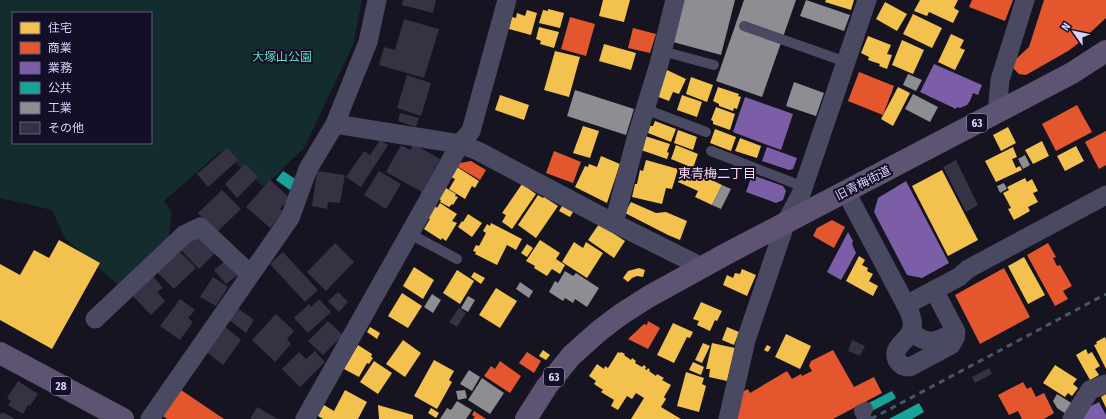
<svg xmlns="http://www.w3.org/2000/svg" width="1106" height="419" font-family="'Fira Sans Condensed','Noto Sans JP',sans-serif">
	<rect width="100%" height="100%" fill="#161421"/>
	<path fill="#132c2d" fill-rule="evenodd" d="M 0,0 L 362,0 L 353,45 L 304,148 L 264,187 L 221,151 L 164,201 L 172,212 L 168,243 L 118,285 L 65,238 L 52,210 L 0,198 ZM 13,13 L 151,13 L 151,143 L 13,143 Z"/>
	<g fill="#f2c14e">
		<path d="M 603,0 L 630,0 L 624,22 L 599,16 Z"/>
		<path d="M 826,0 L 854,0 L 851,10 L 825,2 Z"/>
		<path d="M 920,0 L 958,0 L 954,8 L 959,11 L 953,23 L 929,12 L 927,16 L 914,11 Z"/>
		<path d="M 885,2 L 907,14 L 897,31 L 876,19 Z"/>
		<path d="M 548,9 L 564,13 L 560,28 L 539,23 L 543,10 L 548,11 Z"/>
		<path d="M 527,10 L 537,13 L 531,35 L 509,29 L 512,17 L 516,18 L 517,13 L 525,16 Z"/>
		<path d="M 913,14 L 942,28 L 932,48 L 903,34 Z"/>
		<path d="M 539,27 L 559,32 L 554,48 L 540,44 L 541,41 L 536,39 Z"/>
		<path d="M 951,34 L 964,40 L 960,48 L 965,50 L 955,70 L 938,62 Z"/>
		<path d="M 868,36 L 891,45 L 887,54 L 892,55 L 887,69 L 879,66 L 880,64 L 868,60 L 869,57 L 861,53 Z"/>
		<path d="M 902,40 L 924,50 L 913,74 L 892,65 Z"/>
		<path d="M 604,44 L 636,53 L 631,70 L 599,61 Z"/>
		<path d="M 555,51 L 580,57 L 569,97 L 544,90 Z"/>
		<path d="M 667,70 L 686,79 L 679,94 L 673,92 L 669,101 L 656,96 Z"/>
		<path d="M 691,77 L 713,85 L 707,102 L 686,94 Z"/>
		<path d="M 718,87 L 739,94 L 738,96 L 741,97 L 737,109 L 734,108 L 733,111 L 719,106 L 719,104 L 713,101 Z"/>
		<path d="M 898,87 L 910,93 L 893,126 L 881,119 Z"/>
		<path d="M 500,95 L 529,105 L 524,120 L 495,110 Z"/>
		<path d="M 682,95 L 702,102 L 697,117 L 677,110 Z"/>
		<path d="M 716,107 L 735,114 L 730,130 L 713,124 L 713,121 L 711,120 Z"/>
		<path d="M 655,121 L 676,129 L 671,142 L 648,133 L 650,126 L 653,126 Z"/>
		<path d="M 583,126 L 599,131 L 590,158 L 573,153 Z"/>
		<path d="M 1008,127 L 1016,143 L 1001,151 L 993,135 Z"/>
		<path d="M 715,129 L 736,137 L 731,151 L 710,143 Z"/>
		<path d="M 678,130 L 697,137 L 693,150 L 674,143 Z"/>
		<path d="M 645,136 L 670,144 L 667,152 L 669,153 L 667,159 L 641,150 Z"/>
		<path d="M 740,138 L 761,146 L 757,158 L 735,151 Z"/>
		<path d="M 1042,141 L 1049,156 L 1033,164 L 1025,150 Z"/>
		<path d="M 676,145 L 698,154 L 693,168 L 671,159 Z"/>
		<path d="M 1076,146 L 1084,161 L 1065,171 L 1057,156 Z"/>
		<path d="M 1013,147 L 1017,157 L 1012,159 L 1016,168 L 1020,166 L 1022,170 L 996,182 L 985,161 Z"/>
		<path d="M 601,156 L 620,164 L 607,203 L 575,187 L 585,166 L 588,167 L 589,164 L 597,167 Z"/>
		<path d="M 646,160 L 678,169 L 672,189 L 666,188 L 662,204 L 632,197 L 635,184 L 637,184 L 640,170 L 643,171 Z"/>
		<path d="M 457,167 L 479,181 L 475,188 L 472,186 L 465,199 L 449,189 L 455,179 L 451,177 Z"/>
		<path d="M 684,167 L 722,185 L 712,205 L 695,197 L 698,191 L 678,182 Z"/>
		<path d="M 942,170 L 978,240 L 948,256 L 912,186 Z"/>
		<path d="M 1025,178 L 1027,182 L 1032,179 L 1038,191 L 1033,193 L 1038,202 L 1028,207 L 1030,211 L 1014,220 L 1008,209 L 1011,208 L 1003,193 L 1009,190 L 1007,187 Z"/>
		<path d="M 522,184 L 536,194 L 512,229 L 502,222 L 506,215 L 502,213 Z"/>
		<path d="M 446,188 L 456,194 L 455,196 L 458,197 L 453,205 L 452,204 L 449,207 L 440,202 L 441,200 L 439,199 Z"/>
		<path d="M 538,195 L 543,198 L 544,197 L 558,206 L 536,238 L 518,225 Z"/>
		<path d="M 631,202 L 656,213 L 666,212 L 687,221 L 680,240 L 668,235 L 625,213 Z"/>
		<path d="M 440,203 L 457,214 L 452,221 L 457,223 L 446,241 L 442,238 L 441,240 L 424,229 L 430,219 L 428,218 L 435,206 L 437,208 Z"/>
		<path d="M 562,206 L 573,212 L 570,217 L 559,211 Z"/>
		<path d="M 468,214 L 482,223 L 472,237 L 458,227 L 462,221 L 463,222 Z"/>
		<path d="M 491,223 L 522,239 L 516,250 L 507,245 L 497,265 L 475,254 L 476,252 L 473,251 L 476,245 L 479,246 L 486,233 L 483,231 L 487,224 L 490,226 Z"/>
		<path d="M 599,224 L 625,241 L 614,258 L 588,240 Z"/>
		<path d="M 59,240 L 100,263 L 52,349 L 0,320 L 0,264 L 20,275 L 34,250 L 49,258 Z"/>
		<path d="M 540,240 L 560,253 L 556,259 L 565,265 L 560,274 L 552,269 L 547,276 L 534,268 L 535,266 L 526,261 Z"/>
		<path d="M 574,242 L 583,248 L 586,242 L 603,253 L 587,278 L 562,262 Z"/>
		<path d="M 527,244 L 533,248 L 527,257 L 521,253 Z"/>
		<path d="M 859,256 L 865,260 L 862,265 L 868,268 L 867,271 L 873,274 L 869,281 L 878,286 L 873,296 L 846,281 Z"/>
		<path d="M 1024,257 L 1045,295 L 1028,304 L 1008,266 Z"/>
		<path d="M 414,267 L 434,280 L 423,299 L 403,286 Z"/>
		<path d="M 639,268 L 645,270 L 643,277 L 637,276 L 632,278 L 628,282 L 623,278 L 628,271 Z"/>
		<path d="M 742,269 L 756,275 L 747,296 L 723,285 L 727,275 L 733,278 L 735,273 L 740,274 Z"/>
		<path d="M 457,270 L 474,281 L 460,304 L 443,293 Z"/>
		<path d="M 474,272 L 485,278 L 481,284 L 471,277 Z"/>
		<path d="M 496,288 L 517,301 L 500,328 L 479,315 Z"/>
		<path d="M 402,293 L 422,306 L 408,328 L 388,316 Z"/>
		<path d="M 701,302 L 722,311 L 717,321 L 715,320 L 710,331 L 697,325 L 699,321 L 693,319 Z"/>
		<path d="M 673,323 L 693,332 L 690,338 L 687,337 L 674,363 L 657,355 Z"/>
		<path d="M 370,327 L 380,333 L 377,339 L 367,332 Z"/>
		<path d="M 727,327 L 739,332 L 734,345 L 722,340 Z"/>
		<path d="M 786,334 L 811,346 L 800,369 L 775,357 Z"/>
		<path d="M 1105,337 L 1106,340 L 1106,369 L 1094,345 L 1097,344 L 1096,342 Z"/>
		<path d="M 403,340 L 421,353 L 405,377 L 386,364 Z"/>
		<path d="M 703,343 L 710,346 L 702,363 L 695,360 Z"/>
		<path d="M 712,343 L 735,348 L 727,381 L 709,377 L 710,369 L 706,369 Z"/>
		<path d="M 358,345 L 372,354 L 371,357 L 373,358 L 369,364 L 367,363 L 359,377 L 344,369 Z"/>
		<path d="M 767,345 L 771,347 L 768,352 L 764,350 Z"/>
		<path d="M 1086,349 L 1088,354 L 1092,352 L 1100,366 L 1095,369 L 1099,375 L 1090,380 L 1076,355 Z"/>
		<path d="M 543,350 L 550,355 L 546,360 L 539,356 Z"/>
		<path d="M 618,352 L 620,353 L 621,352 L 625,354 L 624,355 L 631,360 L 632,358 L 636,361 L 635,363 L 642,367 L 644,365 L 646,367 L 645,369 L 647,370 L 648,368 L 650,370 L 649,371 L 656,376 L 657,374 L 664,378 L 662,380 L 671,385 L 664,397 L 666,399 L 661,407 L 681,419 L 631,419 L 644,398 L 636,393 L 632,399 L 627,396 L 618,410 L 611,406 L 614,400 L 601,392 L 603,390 L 594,384 L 596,381 L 589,376 L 597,364 L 604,369 L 605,366 L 608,368 Z"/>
		<path d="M 434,360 L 454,371 L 449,380 L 452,382 L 437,409 L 414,396 Z"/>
		<path d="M 374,361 L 392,373 L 378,394 L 360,382 Z"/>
		<path d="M 693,362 L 704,367 L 701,375 L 689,370 Z"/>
		<path d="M 1055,365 L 1077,379 L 1073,384 L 1078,388 L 1072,396 L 1068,393 L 1065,397 L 1043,383 Z"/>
		<path d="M 686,372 L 704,378 L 702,384 L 706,386 L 699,412 L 677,406 Z"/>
		<path d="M 345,390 L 367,402 L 358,419 L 323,419 L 318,416 L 324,405 L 334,411 Z"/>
		<path d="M 1106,394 L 1106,408 L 1101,397 Z"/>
		<path d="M 378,405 L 413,415 L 413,419 L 379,419 Z"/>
		<path d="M 431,408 L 439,413 L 436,418 L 428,413 Z"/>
	</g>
	<g fill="#e4572e">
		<path d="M 972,0 L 1013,0 L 1005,21 L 969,7 Z"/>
		<path d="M 1044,0 L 1106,0 L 1106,18 L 1080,42 L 1068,51 L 1026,75 L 1019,74 L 1014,69 L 1013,65 L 1016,59 L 1029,47 Z"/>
		<path d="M 570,17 L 595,24 L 586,56 L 561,49 Z"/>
		<path d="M 633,28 L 656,34 L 650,53 L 628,48 Z"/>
		<path d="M 859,72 L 894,86 L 883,115 L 848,101 Z"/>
		<path d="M 1077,105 L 1092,132 L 1056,151 L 1042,124 Z"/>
		<path d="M 1106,131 L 1106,165 L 1099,169 L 1085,142 Z"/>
		<path d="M 554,151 L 581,162 L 573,183 L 546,173 Z"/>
		<path d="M 471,161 L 486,170 L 480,180 L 458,167 L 460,163 Z"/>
		<path d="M 832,220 L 845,227 L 834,248 L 813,236 L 817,228 Z"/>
		<path d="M 1048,243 L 1056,257 L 1053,258 L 1057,266 L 1060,265 L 1072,286 L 1063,291 L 1068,299 L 1055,306 L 1027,255 Z"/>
		<path d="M 1004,268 L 1030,317 L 980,344 L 955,295 Z"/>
		<path d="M 648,321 L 660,328 L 648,349 L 628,339 L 644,324 L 647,325 Z"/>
		<path d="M 833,350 L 854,387 L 874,377 L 882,393 L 833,419 L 734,419 L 740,393 L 748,389 L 750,393 L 787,371 L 792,379 L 801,374 L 802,376 L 812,371 L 809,366 L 811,361 Z"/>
		<path d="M 527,352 L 541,361 L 534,373 L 519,363 Z"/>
		<path d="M 500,361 L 521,376 L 510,393 L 484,376 L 491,366 L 495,369 Z"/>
		<path d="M 1023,382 L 1027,389 L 1031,387 L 1036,397 L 1044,393 L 1054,413 L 1044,419 L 1022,419 L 1018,411 L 1009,415 L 998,395 Z"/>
		<path d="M 181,390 L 224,419 L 167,419 L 163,416 Z"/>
		<path d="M 474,411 L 486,419 L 473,419 L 475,417 L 472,415 Z"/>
	</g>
	<g fill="#7b5ea7">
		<path d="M 934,64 L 982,85 L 978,95 L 973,93 L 970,101 L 967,105 L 960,108 L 957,107 L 956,109 L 920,92 Z"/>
		<path d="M 745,97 L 793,114 L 781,150 L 733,132 Z"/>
		<path d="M 767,147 L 797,158 L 793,169 L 789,170 L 762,161 Z"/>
		<path d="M 752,175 L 783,186 L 786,191 L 783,200 L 776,203 L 746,192 Z"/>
		<path d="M 906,181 L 949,263 L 922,278 L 907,275 L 874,212 L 878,198 Z"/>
		<path d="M 848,232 L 853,241 L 852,244 L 856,253 L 841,280 L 827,272 Z"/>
		<path d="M 1099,402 L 1106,415 L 1106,419 L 1080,419 L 1087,408 Z"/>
	</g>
	<g fill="#17a398">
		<path d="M 283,171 L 297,180 L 290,190 L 276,180 Z"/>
		<path d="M 892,391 L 896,398 L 889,402 L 868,413 L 855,410 Z"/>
		<path d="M 919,403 L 924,412 L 912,419 L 889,419 Z"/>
	</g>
	<g fill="#8d8d92">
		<path d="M 684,0 L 735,0 L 721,55 L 673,42 Z"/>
		<path d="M 744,0 L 796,0 L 762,97 L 716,81 Z"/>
		<path d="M 806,0 L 850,15 L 844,31 L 800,16 Z"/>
		<path d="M 908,74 L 922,80 L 916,91 L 903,85 Z"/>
		<path d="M 794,82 L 824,93 L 816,116 L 786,106 Z"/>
		<path d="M 575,90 L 634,109 L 626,135 L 567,116 Z"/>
		<path d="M 913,94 L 938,107 L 930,122 L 905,109 Z"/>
		<path d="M 1025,155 L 1030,165 L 1023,169 L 1018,159 Z"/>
		<path d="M 1004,183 L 1007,189 L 1000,193 L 997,186 Z"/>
		<path d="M 722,185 L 731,189 L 721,209 L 712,205 Z"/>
		<path d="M 565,271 L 573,276 L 576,273 L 599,288 L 587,307 L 575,299 L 573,303 L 565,298 L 563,301 L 549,292 L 555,281 L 558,283 Z"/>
		<path d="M 520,282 L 533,291 L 529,298 L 516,289 Z"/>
		<path d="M 432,294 L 441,300 L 433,313 L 424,307 Z"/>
		<path d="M 468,296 L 475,300 L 468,312 L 461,308 Z"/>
		<path d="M 469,370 L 480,377 L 472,391 L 460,384 Z"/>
		<path d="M 482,378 L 504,393 L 490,414 L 468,400 Z"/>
		<path d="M 465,390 L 467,398 L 458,400 L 456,391 Z"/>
		<path d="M 1057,394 L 1073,404 L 1066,414 L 1057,408 L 1053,401 Z"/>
		<path d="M 457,401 L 472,410 L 466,419 L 440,419 L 447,408 L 451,410 Z"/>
	</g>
	<g fill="#343243">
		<path d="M 403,0 L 436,0 L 433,13 L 402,5 Z"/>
		<path d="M 404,19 L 439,29 L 424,78 L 379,65 L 384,47 L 395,50 Z"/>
		<path d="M 407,75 L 431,83 L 421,116 L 397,108 Z"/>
		<path d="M 400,113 L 419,118 L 416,127 L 398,121 Z"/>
		<path d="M 380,140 L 388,145 L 361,187 L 346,177 L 364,151 L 370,155 Z"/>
		<path d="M 414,144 L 440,159 L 422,192 L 386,172 L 401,145 L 410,150 Z"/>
		<path d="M 227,148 L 238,160 L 208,187 L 197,174 Z"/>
		<path d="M 956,160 L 978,205 L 966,212 L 943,167 Z"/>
		<path d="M 245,164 L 258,177 L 237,198 L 225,184 Z"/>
		<path d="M 317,171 L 345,175 L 340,203 L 328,202 L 327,209 L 312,206 Z"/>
		<path d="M 379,171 L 401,184 L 386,209 L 364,195 Z"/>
		<path d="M 270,180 L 290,198 L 280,209 L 284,212 L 270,228 L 246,207 Z"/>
		<path d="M 222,190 L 241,209 L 217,232 L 198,213 Z"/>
		<path d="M 198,232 L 217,251 L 199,269 L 180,249 Z"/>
		<path d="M 335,243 L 354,262 L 326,291 L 307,272 Z"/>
		<path d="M 179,251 L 196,268 L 174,289 L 157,272 Z"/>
		<path d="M 283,252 L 318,290 L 305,302 L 270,264 Z"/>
		<path d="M 227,259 L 239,274 L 226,284 L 214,270 Z"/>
		<path d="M 151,274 L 163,288 L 157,292 L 165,301 L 151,315 L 130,293 Z"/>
		<path d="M 213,277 L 228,287 L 216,306 L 200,297 Z"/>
		<path d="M 338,292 L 348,302 L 339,312 L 328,301 Z"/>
		<path d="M 180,299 L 195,310 L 188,318 L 193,322 L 180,340 L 160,326 Z"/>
		<path d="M 319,299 L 331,312 L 308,333 L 294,318 L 309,304 L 311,307 Z"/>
		<path d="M 236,307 L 254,320 L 246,333 L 228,319 Z"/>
		<path d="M 459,308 L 466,313 L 457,327 L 449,322 Z"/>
		<path d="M 276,314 L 294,331 L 287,339 L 291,344 L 275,362 L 252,340 Z"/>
		<path d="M 328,321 L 343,335 L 323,355 L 308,341 Z"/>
		<path d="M 223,325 L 241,340 L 223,365 L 204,350 Z"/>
		<path d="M 852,340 L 865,346 L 860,356 L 848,351 Z"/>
		<path d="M 315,351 L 325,362 L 300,387 L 282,369 L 299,352 L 306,359 Z"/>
		<path d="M 989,368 L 992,374 L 975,383 L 972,377 Z"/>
		<path d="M 18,381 L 38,394 L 30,406 L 28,405 L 23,414 L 8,405 L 11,401 L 7,398 Z"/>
		<path d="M 257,407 L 278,419 L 250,419 Z"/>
		<path d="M 3,412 L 15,419 L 0,419 L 0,413 L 2,414 Z"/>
	</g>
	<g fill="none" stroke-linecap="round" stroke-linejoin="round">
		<g stroke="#4a4962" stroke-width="10">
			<path d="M 744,26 L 846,62"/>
			<path d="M 662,51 L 714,65"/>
			<path d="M 645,109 L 706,132"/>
			<path d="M 711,151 L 804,187"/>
			<path d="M 410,234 L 457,259"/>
		</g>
		<path stroke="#4a4962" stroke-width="14" d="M 865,419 L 861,411 L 866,409"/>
		<g stroke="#4a4962" stroke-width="19">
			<path d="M 997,113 L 1000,80 L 1025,0"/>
			<path d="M 335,124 L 460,144 L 478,151 L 614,223 L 702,267"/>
			<path d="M 846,192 L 906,305 L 959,277 L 968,269 L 1106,195"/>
			<path d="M 614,223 L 636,139 L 659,64 L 675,0"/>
			<path d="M 906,305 C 910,313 915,322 911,331 C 908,341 891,347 897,360 C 900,365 904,367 910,367 L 951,345 L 955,338 L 956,332 L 934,290"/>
			<path d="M 95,319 L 185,234 L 200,227 L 250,274"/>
			<path d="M 911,332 C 929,346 934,342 953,333"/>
			<path d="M 150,419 L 290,218 L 308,169 L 335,124 L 349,89 L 368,42 L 377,0"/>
			<path d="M 305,419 L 460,144 L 471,131 L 507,0"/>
			<path d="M 728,419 L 746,340 L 786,222 L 801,194 L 867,0"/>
			<path d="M 1072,419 L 1090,390 L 1106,384"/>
		</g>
		<g stroke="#5e5373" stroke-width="22">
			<path d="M 0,353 L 123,419"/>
			<path d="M 526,419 L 547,386 L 571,356 L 599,331 L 620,315 L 648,297 L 726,254 L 1072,73 L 1106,51"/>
		</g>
		<path stroke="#43596b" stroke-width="3" stroke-dasharray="6 5" stroke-linecap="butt" d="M 871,419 L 1106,294"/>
	</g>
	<g text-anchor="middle" stroke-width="4" stroke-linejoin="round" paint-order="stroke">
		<g fill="#130f26" stroke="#9e99be" stroke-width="1">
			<rect x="967" y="114" width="20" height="18" rx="3"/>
			<rect x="544" y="368" width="20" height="18" rx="3"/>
			<rect x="51" y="377" width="20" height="18" rx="3"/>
		</g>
		<g font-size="11" font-weight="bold" fill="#d9d4ff">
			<text x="977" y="127">63</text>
			<text x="554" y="381">63</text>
			<text x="61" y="390">28</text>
		</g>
		<g font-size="12" fill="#5fe0c0" stroke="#130f26">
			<text x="282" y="61">大塚山公園</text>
		</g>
		<g font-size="12" fill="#d9d4ff" stroke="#130f26">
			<text transform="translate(863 183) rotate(-27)" y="4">旧青梅街道</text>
		</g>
		<g font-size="13" fill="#ffd6f0" stroke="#130f26">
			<text x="717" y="178">東青梅二丁目</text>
		</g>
	</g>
	<rect x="12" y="12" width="140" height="132" fill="#130f26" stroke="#625e7d"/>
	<rect x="20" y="22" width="20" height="12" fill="#f2c14e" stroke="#625e7d"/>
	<text x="48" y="32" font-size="12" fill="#d9d4ff">住宅</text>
	<rect x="20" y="42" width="20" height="12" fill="#e4572e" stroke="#625e7d"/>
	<text x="48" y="52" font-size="12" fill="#d9d4ff">商業</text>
	<rect x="20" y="62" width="20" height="12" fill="#7b5ea7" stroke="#625e7d"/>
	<text x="48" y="72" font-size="12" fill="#d9d4ff">業務</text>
	<rect x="20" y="82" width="20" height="12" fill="#17a398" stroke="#625e7d"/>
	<text x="48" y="92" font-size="12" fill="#d9d4ff">公共</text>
	<rect x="20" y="102" width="20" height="12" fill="#8d8d92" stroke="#625e7d"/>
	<text x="48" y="112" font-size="12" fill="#d9d4ff">工業</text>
	<rect x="20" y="122" width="20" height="12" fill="#343243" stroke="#625e7d"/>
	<text x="48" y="132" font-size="12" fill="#d9d4ff">その他</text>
	<g transform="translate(1074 32) rotate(303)" stroke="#130f26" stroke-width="3" paint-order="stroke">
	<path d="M0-3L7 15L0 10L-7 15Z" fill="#d9d4ff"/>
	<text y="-6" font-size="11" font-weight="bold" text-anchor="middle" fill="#d9d4ff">N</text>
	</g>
</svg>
